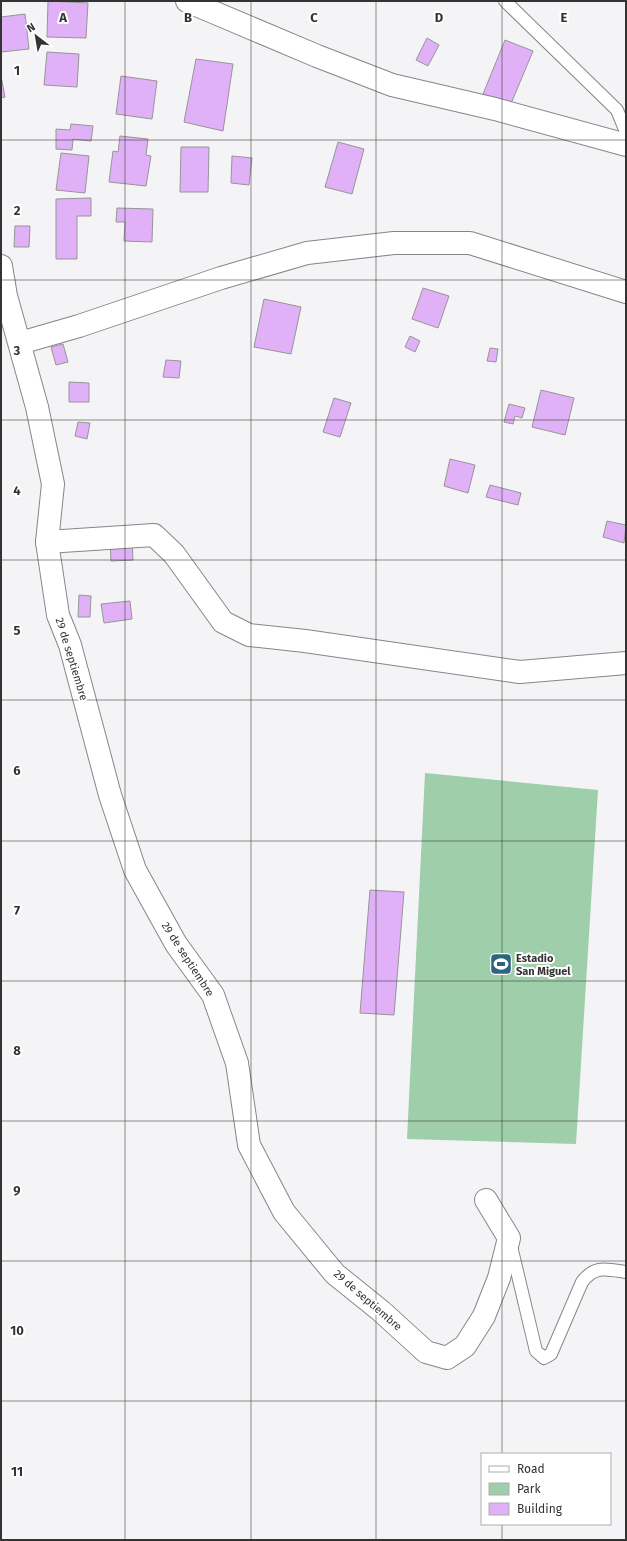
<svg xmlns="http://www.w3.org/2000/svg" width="627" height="1541" font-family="'Fira Sans',sans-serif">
	<rect width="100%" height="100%" fill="#f4f4f6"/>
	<path fill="#9fceaa" d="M 425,773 L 598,790 L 576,1144 L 407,1139 Z"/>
	<g fill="#e1b1f8" stroke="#969597">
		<path d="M 48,1 L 88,3 L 86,38 L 47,37 Z"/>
		<path d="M 25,14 L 29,49 L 1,52 L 1,17 Z"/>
		<path d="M 427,38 L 439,45 L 428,66 L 416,60 Z"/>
		<path d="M 505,40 L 533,51 L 510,106 L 483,94 Z"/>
		<path d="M 47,52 L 79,54 L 77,87 L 44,85 Z"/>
		<path d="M 196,59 L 233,64 L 223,131 L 184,122 Z"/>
		<path d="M 1,76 L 5,97 L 1,98 Z"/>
		<path d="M 121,76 L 157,81 L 152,119 L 116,114 Z"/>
		<path d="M 71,124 L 93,126 L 91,141 L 73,139 L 72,150 L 56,149 L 56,129 L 70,130 Z"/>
		<path d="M 120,136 L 148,139 L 146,155 L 151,156 L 146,186 L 109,182 L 113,151 L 118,152 Z"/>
		<path d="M 338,142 L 364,149 L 352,194 L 325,187 Z"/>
		<path d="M 181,147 L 209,147 L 208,192 L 180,192 Z"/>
		<path d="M 61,153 L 89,156 L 85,193 L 56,190 Z"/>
		<path d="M 232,156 L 252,158 L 249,185 L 231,183 Z"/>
		<path d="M 91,198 L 91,216 L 77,216 L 77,259 L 56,259 L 56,199 Z"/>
		<path d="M 117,208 L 153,209 L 152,242 L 124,241 L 125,222 L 116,222 Z"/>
		<path d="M 15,226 L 30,226 L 29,247 L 14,247 Z"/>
		<path d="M 423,288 L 449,296 L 438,328 L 412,319 Z"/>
		<path d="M 264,299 L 301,307 L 291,354 L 254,347 Z"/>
		<path d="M 410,336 L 420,341 L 415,352 L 405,347 Z"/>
		<path d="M 63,344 L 68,362 L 56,365 L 51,347 Z"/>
		<path d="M 490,348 L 498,349 L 496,362 L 487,361 Z"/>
		<path d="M 166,360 L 181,361 L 179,378 L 163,377 Z"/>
		<path d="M 69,382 L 89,383 L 89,402 L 69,402 Z"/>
		<path d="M 541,390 L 574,398 L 565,435 L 532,427 Z"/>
		<path d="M 334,398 L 351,403 L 340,437 L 323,432 Z"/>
		<path d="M 509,404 L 525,408 L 522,418 L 515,416 L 513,424 L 504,422 Z"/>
		<path d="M 78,422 L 90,423 L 87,439 L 75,436 Z"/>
		<path d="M 450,459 L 475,465 L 468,493 L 444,486 Z"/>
		<path d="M 490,485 L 521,493 L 518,505 L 486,497 Z"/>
		<path d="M 607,521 L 626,525 L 624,543 L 603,537 Z"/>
		<path d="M 132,540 L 133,560 L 111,561 L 110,541 Z"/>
		<path d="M 79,595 L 91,596 L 90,617 L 78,617 Z"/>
		<path d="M 130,601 L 132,619 L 104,623 L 101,604 Z"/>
		<path d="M 370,890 L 404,892 L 394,1015 L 360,1013 Z"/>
	</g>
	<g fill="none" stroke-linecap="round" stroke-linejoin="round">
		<g stroke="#858687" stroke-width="14">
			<g id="service">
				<path d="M 505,1 L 617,110 L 626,132"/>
				<path d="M 511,1246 L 536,1351 L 544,1358 L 551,1354 L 582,1282 C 595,1265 606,1269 626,1272"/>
			</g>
		</g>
		<g stroke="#858687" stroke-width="24">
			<g id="minor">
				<path d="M 187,1 L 317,56 L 392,85 L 495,109 L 626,145"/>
				<path d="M 1,266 L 6,296 L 37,407 L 53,484 L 47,542 L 58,615 L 70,645 L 110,795 L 135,870 L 176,944 L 213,995 L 237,1063 L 249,1145 L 284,1212 L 335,1274 L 381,1311 L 426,1352 L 447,1358 L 465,1346 L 484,1316 L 499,1278 L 509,1238 L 486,1200"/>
				<path d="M 20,343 L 79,326 L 221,278 L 307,253 L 394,243 L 470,243 L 626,292"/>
				<path d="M 47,542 L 154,535 L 174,554 L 223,622 L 249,635 L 305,641 L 520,672 L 626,663"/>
			</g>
		</g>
		<use href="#service" stroke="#fff" stroke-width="12"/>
		<use href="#minor" stroke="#fff" stroke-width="22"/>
	</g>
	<path fill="none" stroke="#333334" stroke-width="1" stroke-opacity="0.55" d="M 125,1 L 125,1540M 251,1 L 251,1540M 376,1 L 376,1540M 502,1 L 502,1454M 1,140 L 626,140M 1,280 L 626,280M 1,420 L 626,420M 1,560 L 626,560M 1,700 L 626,700M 1,841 L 626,841M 1,981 L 626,981M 1,1121 L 626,1121M 1,1261 L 626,1261M 1,1401 L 626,1401M 502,1524 L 502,1540"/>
	<defs>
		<g id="stadium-square" transform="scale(1.15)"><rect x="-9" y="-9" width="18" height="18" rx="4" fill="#2b657e" stroke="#fff"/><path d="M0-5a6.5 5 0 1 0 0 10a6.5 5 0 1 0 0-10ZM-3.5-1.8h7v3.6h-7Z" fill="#fff"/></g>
	</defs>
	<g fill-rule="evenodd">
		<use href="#stadium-square" x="501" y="964"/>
	</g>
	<g text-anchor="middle" stroke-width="4" stroke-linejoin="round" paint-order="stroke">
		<g font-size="11" fill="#333334" stroke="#fff">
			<text transform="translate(72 659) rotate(73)" y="4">29 de septiembre</text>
			<text transform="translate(188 959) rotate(57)" y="4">29 de septiembre</text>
			<text transform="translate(368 1300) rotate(41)" y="4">29 de septiembre</text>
		</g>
		<g font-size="11" font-weight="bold" fill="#333334" stroke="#fff" text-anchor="start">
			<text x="516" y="962">Estadio<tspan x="516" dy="13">San Miguel</tspan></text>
		</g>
	</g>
	<g font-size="13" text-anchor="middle" font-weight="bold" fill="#333334" stroke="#fff" stroke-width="4" stroke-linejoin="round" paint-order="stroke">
		<text x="63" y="22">A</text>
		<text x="188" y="22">B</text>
		<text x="314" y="22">C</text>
		<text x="439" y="22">D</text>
		<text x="564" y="22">E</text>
		<text x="17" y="75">1</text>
		<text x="17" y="215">2</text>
		<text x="17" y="355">3</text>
		<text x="17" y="495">4</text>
		<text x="17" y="635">5</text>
		<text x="17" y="775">6</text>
		<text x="17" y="915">7</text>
		<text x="17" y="1055">8</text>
		<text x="17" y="1195">9</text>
		<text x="17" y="1335">10</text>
		<text x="17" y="1476">11</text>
	</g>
	<rect width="627" height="1541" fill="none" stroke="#333334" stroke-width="4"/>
	<rect x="481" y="1453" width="130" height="72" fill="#ffffff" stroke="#adadae"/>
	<rect x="489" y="1466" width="20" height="6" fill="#ffffff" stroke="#adadae"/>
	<text x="517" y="1473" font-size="12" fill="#333334">Road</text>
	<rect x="489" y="1483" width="20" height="12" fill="#9fceaa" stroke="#adadae"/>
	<text x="517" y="1493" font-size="12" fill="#333334">Park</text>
	<rect x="489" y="1503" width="20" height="12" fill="#e1b1f8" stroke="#adadae"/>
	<text x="517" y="1513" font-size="12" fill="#333334">Building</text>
	<g transform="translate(36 36) rotate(329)" stroke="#ffffff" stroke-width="3" paint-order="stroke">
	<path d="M0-3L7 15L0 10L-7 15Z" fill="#333334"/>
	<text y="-6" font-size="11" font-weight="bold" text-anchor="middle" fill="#333334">N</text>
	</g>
</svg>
